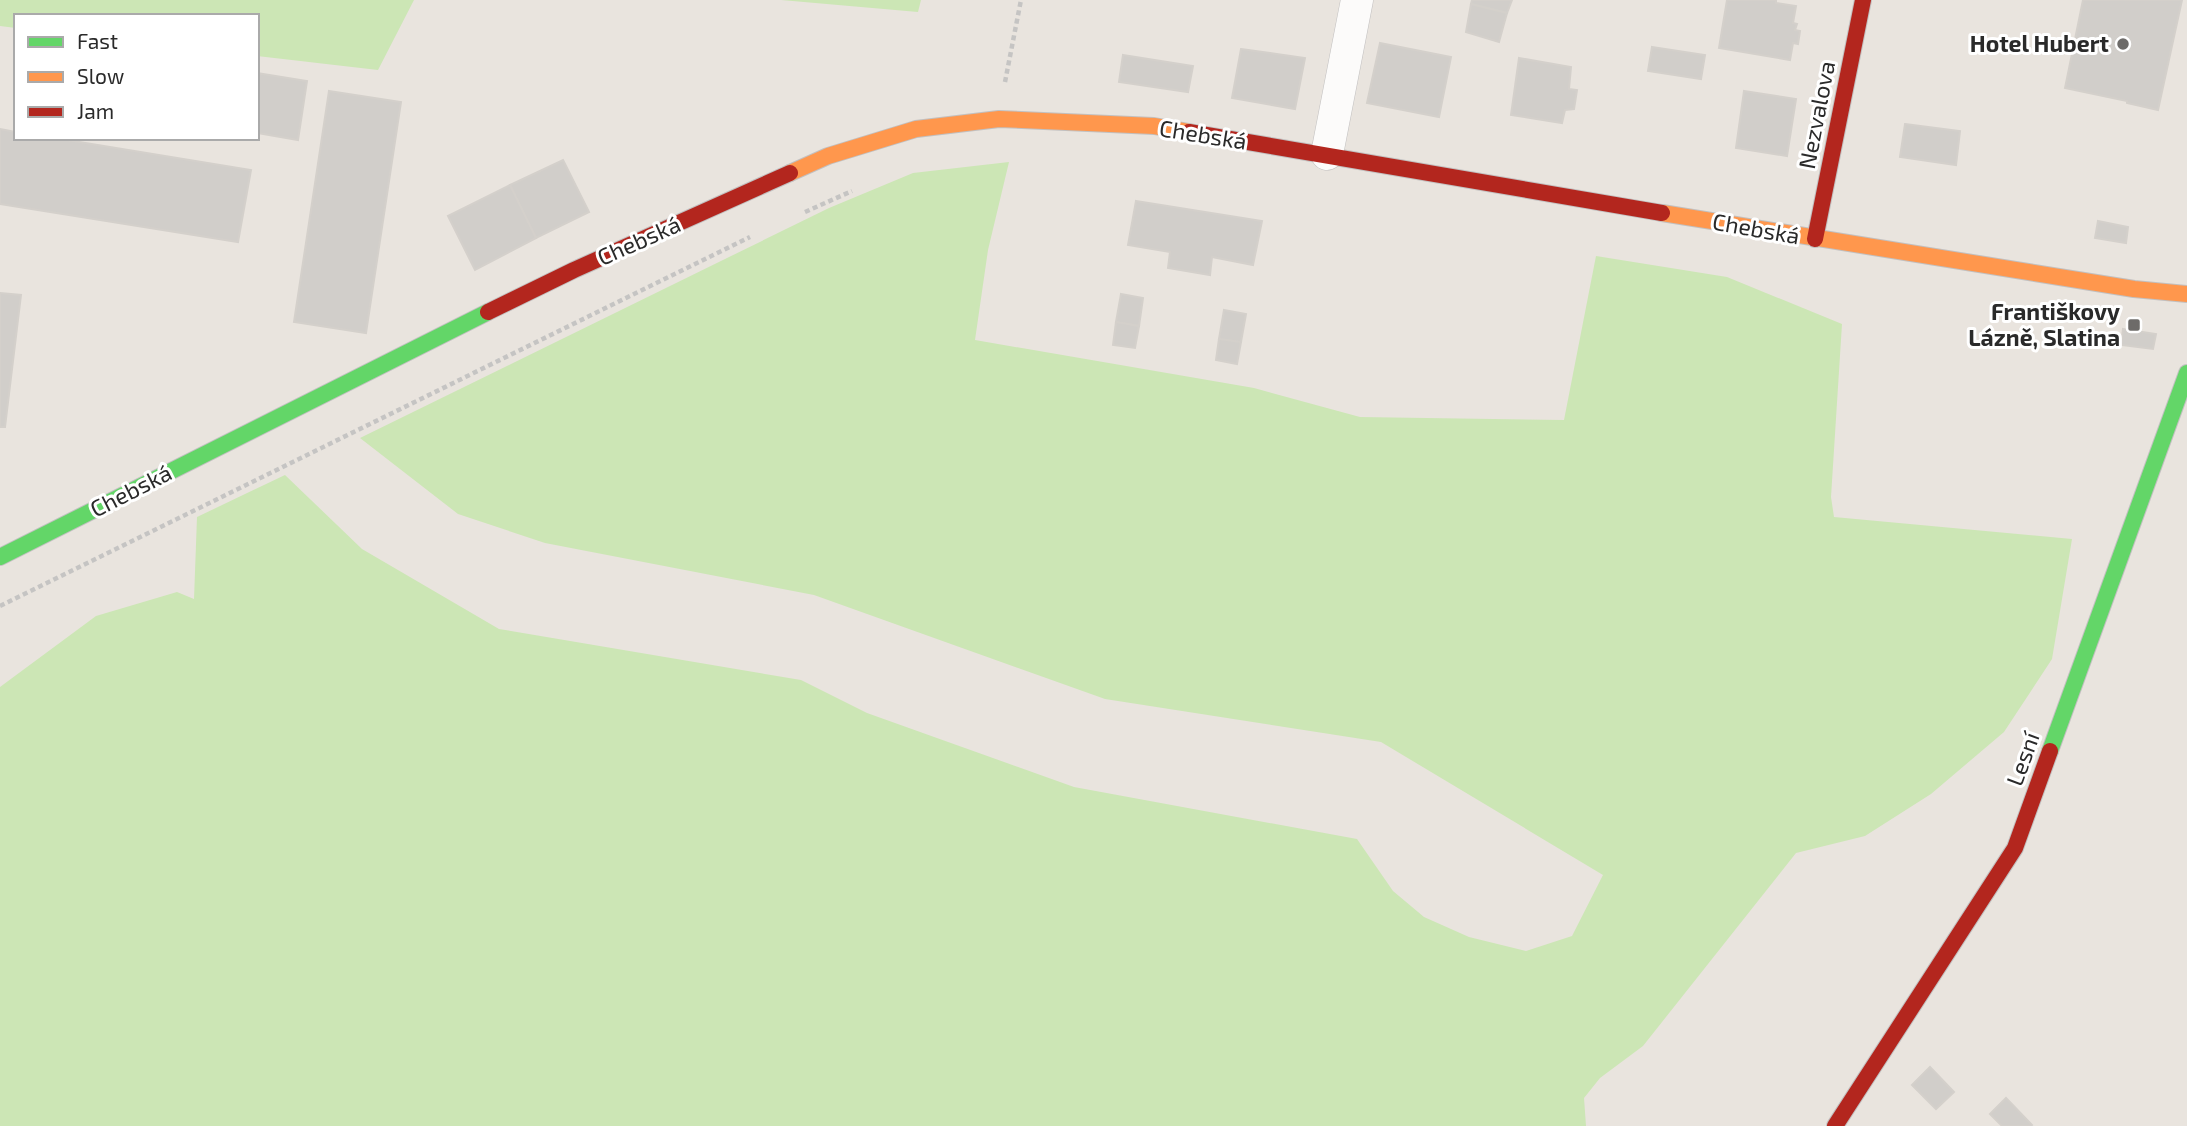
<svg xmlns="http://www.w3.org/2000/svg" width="2187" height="1126" font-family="'Exo 2',sans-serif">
	<rect width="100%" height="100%" fill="#e9e4de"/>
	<g fill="#cce6b5">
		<path d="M 0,0 L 414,0 L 378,70 L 257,56 L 257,16 L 16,16 L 16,28 L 0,26 Z"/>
		<path d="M 781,0 L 921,0 L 918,12 Z"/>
		<path d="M 1009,162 L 988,250 L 975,340 L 1254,388 L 1360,417 L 1564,420 L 1596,256 L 1727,277 L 1842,324 L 1831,497 L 1834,517 L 2072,539 L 2052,659 L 2004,732 L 1931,794 L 1865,836 L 1796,853 L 1643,1046 L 1600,1078 L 1584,1098 L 1586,1126 L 0,1126 L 0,687 L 96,616 L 177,592 L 194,599 L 197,517 L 285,475 L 362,549 L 499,629 L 801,680 L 867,713 L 1074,787 L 1357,839 L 1393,891 L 1424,917 L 1469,937 L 1526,951 L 1572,936 L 1603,875 L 1381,742 L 1105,699 L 814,595 L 545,543 L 458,514 L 360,438 L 829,208 L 913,173 Z"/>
	</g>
	<g fill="#d1ceca" stroke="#d4d0cb" stroke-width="2">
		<path d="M 1472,0 L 1512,0 L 1507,13 L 1471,4 Z"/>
		<path d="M 1727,0 L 1776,0 L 1776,3 L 1796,6 L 1793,23 L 1797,24 L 1795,30 L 1800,31 L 1798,44 L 1793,43 L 1790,60 L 1719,48 Z"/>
		<path d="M 2083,0 L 2182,0 L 2158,110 L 2127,103 L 2127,101 L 2065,88 Z"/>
		<path d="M 1471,4 L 1507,13 L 1499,42 L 1466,32 Z"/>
		<path d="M 1380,43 L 1451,57 L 1439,117 L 1367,103 Z"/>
		<path d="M 1652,47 L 1705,55 L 1701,79 L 1648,71 Z"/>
		<path d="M 1241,49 L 1305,58 L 1295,109 L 1232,98 Z"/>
		<path d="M 1123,55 L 1193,66 L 1188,92 L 1119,82 Z"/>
		<path d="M 1519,58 L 1571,67 L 1569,89 L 1577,90 L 1574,109 L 1565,110 L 1562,123 L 1511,115 Z"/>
		<path d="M 257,73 L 307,81 L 298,140 L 257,133 Z"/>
		<path d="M 329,91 L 401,102 L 366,333 L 294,322 Z"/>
		<path d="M 1744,91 L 1796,99 L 1787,156 L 1736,148 Z"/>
		<path d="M 1905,124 L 1960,131 L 1956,165 L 1900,157 Z"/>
		<path d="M 0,129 L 16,132 L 16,138 L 55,138 L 251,170 L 238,242 L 0,204 Z"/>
		<path d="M 563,160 L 589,212 L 536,238 L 510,185 Z"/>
		<path d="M 510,185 L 536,238 L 475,270 L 448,216 Z"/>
		<path d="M 1136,201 L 1262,221 L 1253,265 L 1212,257 L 1210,275 L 1168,268 L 1170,252 L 1128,245 Z"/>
		<path d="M 2098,221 L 2128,227 L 2126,243 L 2095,238 Z"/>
		<path d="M 0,293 L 21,295 L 5,427 L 0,427 Z"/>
		<path d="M 1121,294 L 1143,298 L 1139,326 L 1116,322 Z"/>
		<path d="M 1224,310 L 1246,314 L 1241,342 L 1219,339 Z"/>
		<path d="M 1116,322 L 1139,326 L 1135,348 L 1113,345 Z"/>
		<path d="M 2123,329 L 2156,334 L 2153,349 L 2121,345 Z"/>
		<path d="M 1219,339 L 1241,342 L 1237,364 L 1216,360 Z"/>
		<path d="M 1930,1067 L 1954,1092 L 1936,1109 L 1912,1085 Z"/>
		<path d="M 2006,1098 L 2032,1125 L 2031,1126 L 2002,1126 L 1990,1114 Z"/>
	</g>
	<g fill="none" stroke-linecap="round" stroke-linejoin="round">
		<g stroke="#c2c0c0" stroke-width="33">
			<path id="street" d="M 1327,154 L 1357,0"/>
		</g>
		<g stroke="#c2c0c0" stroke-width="18">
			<g id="fast">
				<path d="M 0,557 L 488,312"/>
				<path d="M 2050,751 L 2187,373"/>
			</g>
		</g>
		<g stroke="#c2c0c0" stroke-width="18">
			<g id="slow">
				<path d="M 790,173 L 828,156 L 916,129 L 999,119 L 1154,126 L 1189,132"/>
				<path d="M 1662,213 L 2134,289 L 2187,294"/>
			</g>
		</g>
		<g stroke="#c2c0c0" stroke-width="18">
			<g id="jam">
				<path d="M 1189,132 L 1662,213"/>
				<path d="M 1815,239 L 1863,0"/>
				<path d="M 488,312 L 574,270 L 790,173"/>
				<path d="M 1835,1126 L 2015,848 L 2050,751"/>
			</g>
		</g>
		<g stroke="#c5c4c3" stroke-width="4.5" stroke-dasharray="5 3.5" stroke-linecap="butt">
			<path d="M 1005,82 L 1021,0"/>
			<path d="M 805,212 L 852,191"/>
			<path d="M 0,606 L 750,237"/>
		</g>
		<use href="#street" stroke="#fcfbfa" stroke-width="32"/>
		<use href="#fast" stroke="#63d668" stroke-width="16"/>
		<use href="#slow" stroke="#ff974d" stroke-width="16"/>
		<use href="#jam" stroke="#b3261e" stroke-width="16"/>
	</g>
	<g fill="#6d6b69" stroke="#fff" stroke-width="2.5">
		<circle cx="2123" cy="44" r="7"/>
		<rect x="2127" y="318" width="14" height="14" rx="3.5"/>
	</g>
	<g text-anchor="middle" stroke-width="6" stroke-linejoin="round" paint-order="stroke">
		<g font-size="23" font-weight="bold" fill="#2a2a2a" stroke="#fff" text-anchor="end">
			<text x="2109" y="52">Hotel Hubert</text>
			<text x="2120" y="320">Františkovy<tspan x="2120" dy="26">Lázně, Slatina</tspan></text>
		</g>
		<g font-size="23" fill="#2a2a2a" stroke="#fff">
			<text transform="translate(1817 115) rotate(-79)" y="8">Nezvalova</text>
			<text transform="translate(1203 135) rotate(9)" y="8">Chebská</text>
			<text transform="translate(1756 229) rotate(10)" y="8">Chebská</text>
			<text transform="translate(639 241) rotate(-24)" y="8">Chebská</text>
			<text transform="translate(131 491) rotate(-27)" y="8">Chebská</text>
			<text transform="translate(2023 759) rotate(-70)" y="8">Lesní</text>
		</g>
	</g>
	<rect x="14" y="14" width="245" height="126" fill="#ffffff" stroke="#aaaaaa" stroke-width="2"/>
	<rect x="28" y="37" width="35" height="10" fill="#63d668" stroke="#aaaaaa" stroke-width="2"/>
	<text x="77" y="49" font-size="21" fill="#2a2a2a">Fast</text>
	<rect x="28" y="72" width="35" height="10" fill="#ff974d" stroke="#aaaaaa" stroke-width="2"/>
	<text x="77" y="84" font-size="21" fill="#2a2a2a">Slow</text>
	<rect x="28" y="107" width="35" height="10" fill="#b3261e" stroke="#aaaaaa" stroke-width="2"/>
	<text x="77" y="119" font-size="21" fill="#2a2a2a">Jam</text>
</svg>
